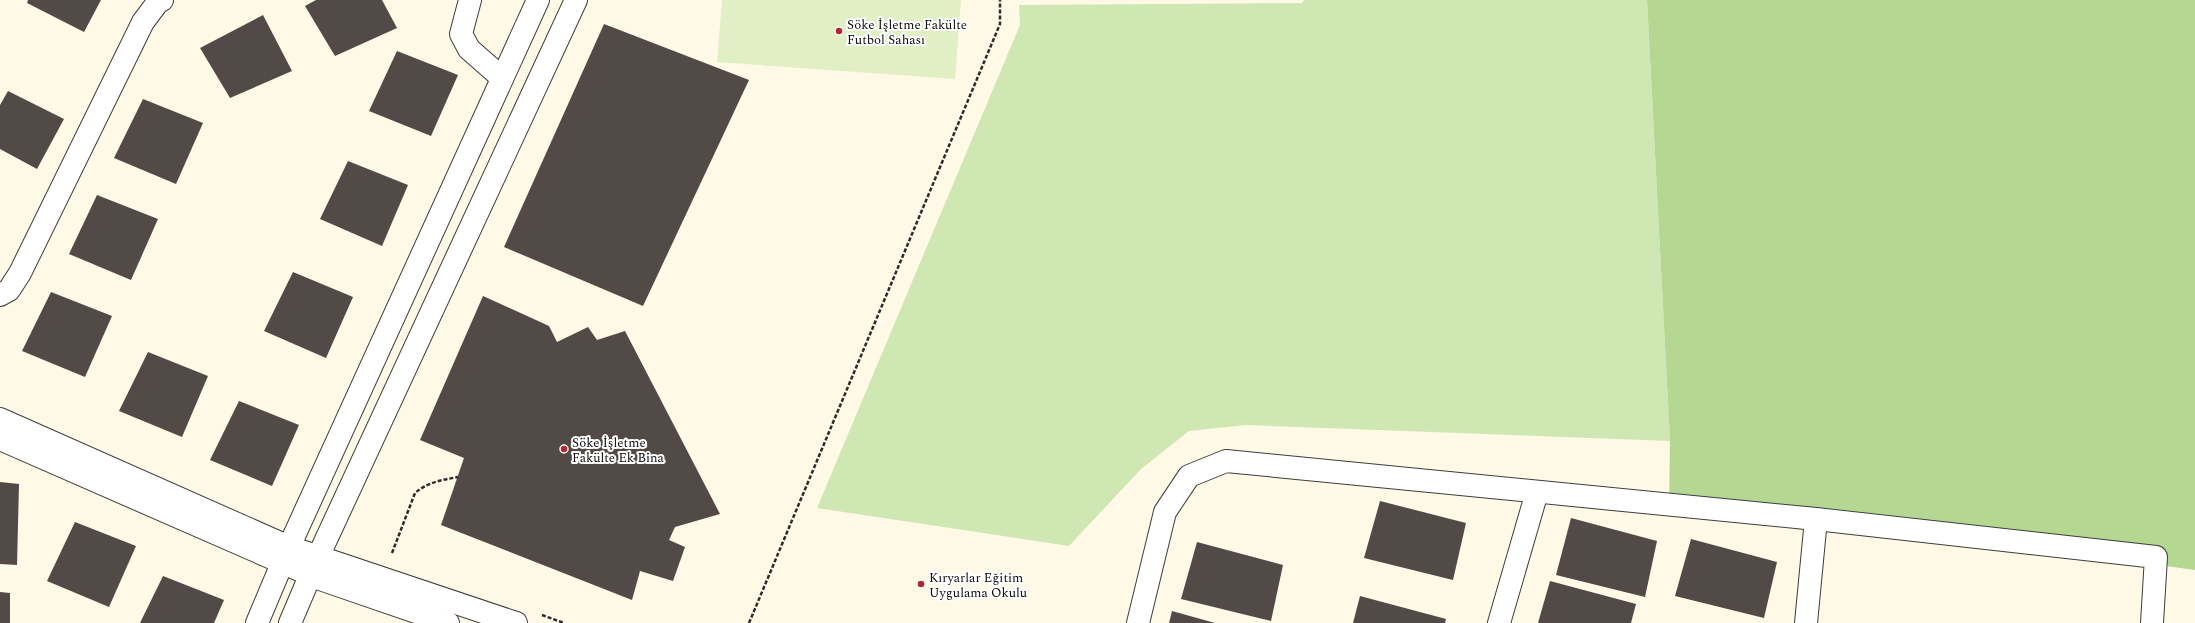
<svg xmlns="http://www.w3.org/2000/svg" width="2195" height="623" font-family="Spectral,serif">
	<rect width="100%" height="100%" fill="#fff9e6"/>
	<path fill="#cfe7b2" d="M 1304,0 L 1647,0 L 1670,441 L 1245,425 L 1189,431 L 1141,469 L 1069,546 L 817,508 L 1020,25 L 1019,5 L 1302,3 Z"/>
	<path fill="#b4d891" d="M 1647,0 L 2195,0 L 2195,570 L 1816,519 L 1669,505 L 1670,441 Z"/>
	<path fill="#e1efc4" d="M 722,0 L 961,0 L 955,79 L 717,62 Z"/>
	<g fill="#524a46">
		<path d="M 28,0 L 101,0 L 84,32 L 27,3 Z"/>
		<path d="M 316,0 L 382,0 L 397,28 L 335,56 L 305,6 Z"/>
		<path d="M 263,15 L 292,71 L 230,98 L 200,48 Z"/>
		<path d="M 604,24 L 749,80 L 643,306 L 504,247 Z"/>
		<path d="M 397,51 L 458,75 L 431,136 L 369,111 Z"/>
		<path d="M 8,91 L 64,119 L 37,169 L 0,149 L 0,105 Z"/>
		<path d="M 143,99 L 203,123 L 176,184 L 114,158 Z"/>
		<path d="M 348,161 L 408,185 L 382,246 L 320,219 Z"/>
		<path d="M 97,195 L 158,219 L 131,280 L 69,254 Z"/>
		<path d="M 293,272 L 353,297 L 326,358 L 264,331 Z"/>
		<path d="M 51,292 L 112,316 L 85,377 L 22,351 Z"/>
		<path d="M 483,296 L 549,326 L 557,342 L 588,327 L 597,340 L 625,331 L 720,514 L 675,527 L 669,540 L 685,547 L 673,581 L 640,571 L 632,600 L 441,525 L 464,458 L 420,440 Z"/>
		<path d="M 148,352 L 208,376 L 182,437 L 119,411 Z"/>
		<path d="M 239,401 L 299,425 L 272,486 L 210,460 Z"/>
		<path d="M 0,482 L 19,484 L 17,565 L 0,564 Z"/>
		<path d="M 1380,501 L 1466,523 L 1453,580 L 1364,558 Z"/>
		<path d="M 1571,518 L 1657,541 L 1645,597 L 1556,575 Z"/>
		<path d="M 75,522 L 136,546 L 109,607 L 47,581 Z"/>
		<path d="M 1691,539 L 1777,562 L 1764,618 L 1675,596 Z"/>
		<path d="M 1197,542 L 1283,565 L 1271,621 L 1181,599 Z"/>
		<path d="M 163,576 L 224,600 L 214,623 L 140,623 Z"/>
		<path d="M 1550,581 L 1636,604 L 1631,623 L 1538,623 Z"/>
		<path d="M 0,592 L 10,593 L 10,623 L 0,623 Z"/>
		<path d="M 1360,596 L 1446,619 L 1445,623 L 1353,623 Z"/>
		<path d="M 1172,611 L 1215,623 L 1169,623 Z"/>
	</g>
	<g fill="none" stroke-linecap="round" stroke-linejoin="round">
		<g stroke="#3d3d3d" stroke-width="24">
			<g id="minor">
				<path d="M 470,0 L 461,34 L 469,49 L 502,78"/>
				<path d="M 0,295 L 9,290 L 20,273 L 143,22 L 158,2 L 162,0"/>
				<path d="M 0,419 L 289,547 L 516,623"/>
				<path d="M 0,439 L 320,579 L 448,623"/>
				<path d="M 257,623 L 289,547 L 538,0"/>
				<path d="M 290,623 L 318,557 L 576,0"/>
				<path d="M 1138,623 L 1165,512 L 1189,476 L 1226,461 L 1816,519 L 2156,557 L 2152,623"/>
				<path d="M 1499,623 L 1537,492"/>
				<path d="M 1806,623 L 1816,519"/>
			</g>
		</g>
		<g stroke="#2c2c2c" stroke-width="2.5" stroke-dasharray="4 2" stroke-linecap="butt">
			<path d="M 392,553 L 415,493 C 428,482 442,480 458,477"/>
			<path d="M 542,615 L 564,623"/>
			<path d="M 749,623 L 1000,24 L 1000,0"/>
		</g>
		<use href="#minor" stroke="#fff" stroke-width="22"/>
	</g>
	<g fill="#b72430" stroke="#fff" stroke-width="1.5">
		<circle cx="839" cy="31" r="4"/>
		<circle cx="564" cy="449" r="4"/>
		<circle cx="921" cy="584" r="4"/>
	</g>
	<g text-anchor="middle" stroke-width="4" stroke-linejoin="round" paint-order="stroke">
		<g font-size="13" fill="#0a0a0a" stroke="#fff" text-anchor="start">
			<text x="847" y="29">Söke İşletme Fakülte<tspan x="847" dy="15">Futbol Sahası</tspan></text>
			<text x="572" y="447">Söke İşletme<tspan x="572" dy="15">Fakülte Ek Bina</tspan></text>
			<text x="929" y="582">Kıryarlar Eğitim<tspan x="929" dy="15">Uygulama Okulu</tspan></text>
		</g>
	</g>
</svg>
